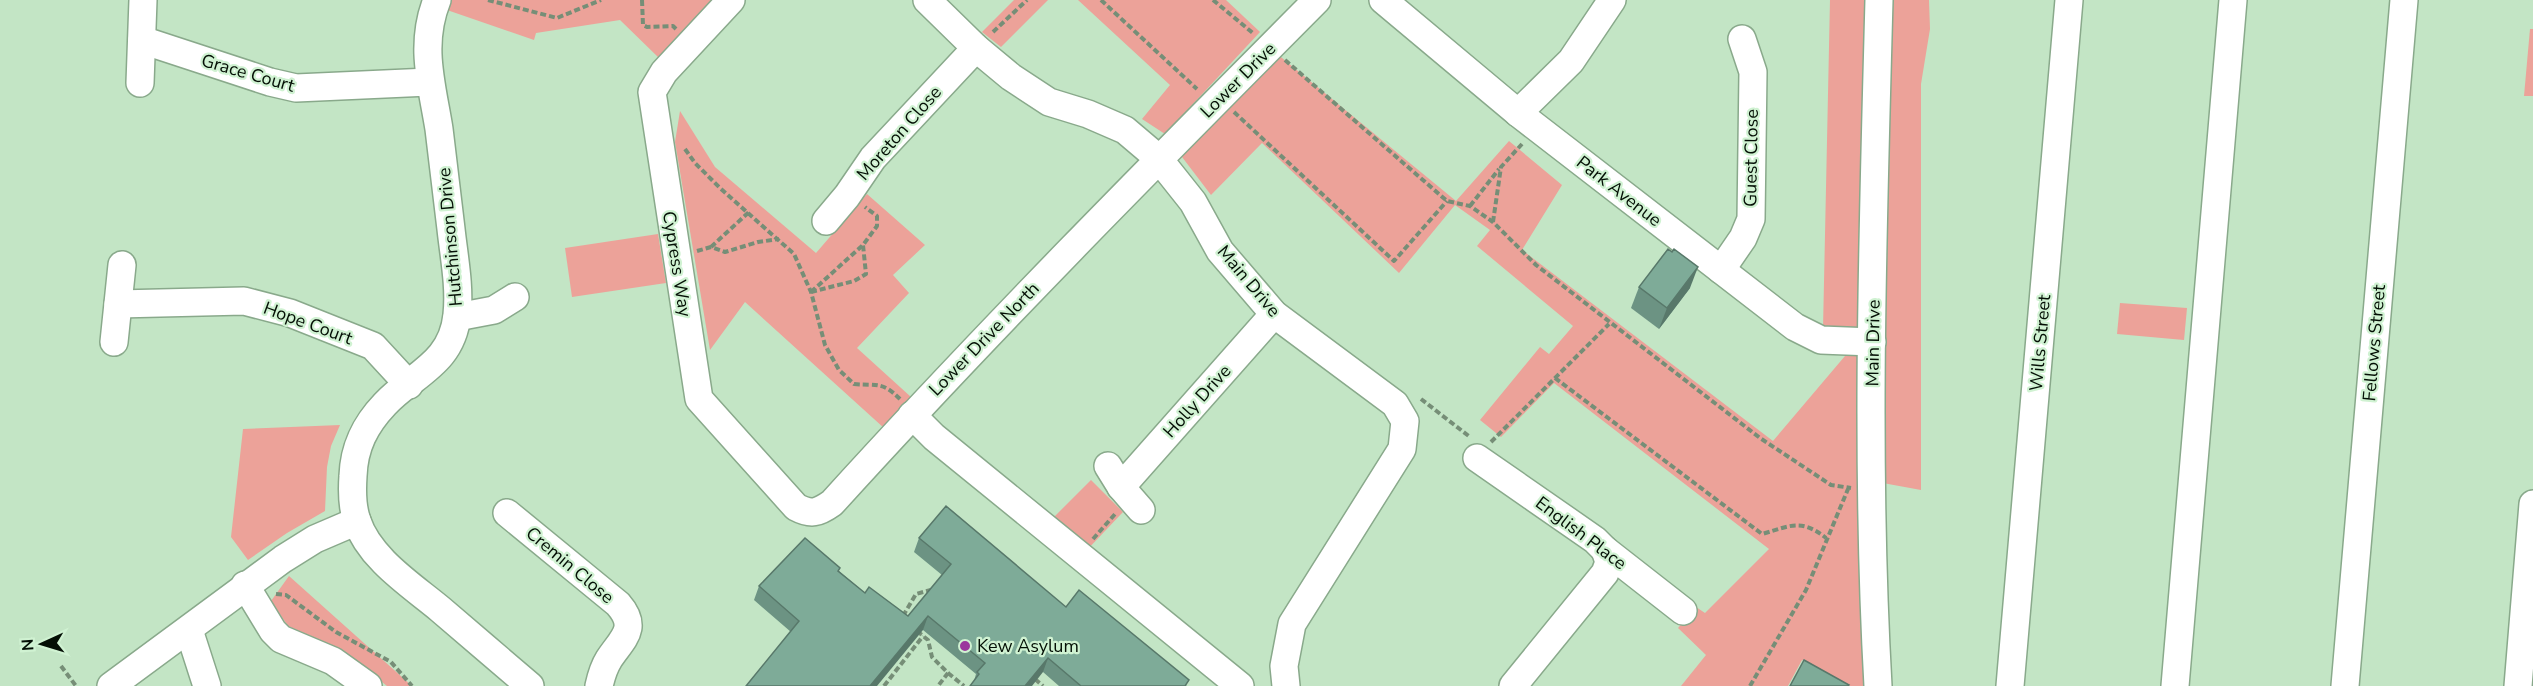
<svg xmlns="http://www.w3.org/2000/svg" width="2533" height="686" font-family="'Nunito Sans',sans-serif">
	<rect width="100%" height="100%" fill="#c3e5c5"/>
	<g fill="#eca299">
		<path d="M 450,0 L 714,0 L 659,58 L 620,20 L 536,33 L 534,40 L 447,10 Z"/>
		<path d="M 1014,0 L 1048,0 L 1001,47 L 982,32 Z"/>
		<path d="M 1078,0 L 1226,0 L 1260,32 L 1165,134 L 1142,119 L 1170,85 Z"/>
		<path d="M 1830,0 L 1929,0 L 1930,29 L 1921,84 L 1921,490 L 1861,479 L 1867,686 L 1850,686 L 1802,660 L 1788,686 L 1681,686 L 1706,655 L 1678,628 L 1696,607 L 1705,613 L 1769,549 L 1554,383 L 1501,437 L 1480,420 L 1540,347 L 1549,354 L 1573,326 L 1477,246 L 1490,230 L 1455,205 L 1399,273 L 1262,143 L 1211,195 L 1179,153 L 1276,53 L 1456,201 L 1509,141 L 1562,185 L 1522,250 L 1773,441 L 1845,356 L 1859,355 L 1823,329 Z"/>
		<path d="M 2530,29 L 2533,29 L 2533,96 L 2524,96 Z"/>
		<path d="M 680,111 L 715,167 L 816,253 L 867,194 L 925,245 L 893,275 L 909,293 L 857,348 L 922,407 L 895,438 L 745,302 L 710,350 L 675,142 Z"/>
		<path d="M 658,234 L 666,283 L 572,297 L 565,248 Z"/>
		<path d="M 2120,303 L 2187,308 L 2184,340 L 2117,334 Z"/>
		<path d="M 340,425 L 331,446 L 327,467 L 325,511 L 287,533 L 248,560 L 231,537 L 243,429 Z"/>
		<path d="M 1091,480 L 1123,512 L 1086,551 L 1050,521 Z"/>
		<path d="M 289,576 L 412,686 L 387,686 L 343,650 L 288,626 L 271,601 Z"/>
	</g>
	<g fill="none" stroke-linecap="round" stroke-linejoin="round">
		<g stroke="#89a98b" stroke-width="30">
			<g id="minor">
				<path d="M 437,0 C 419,45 432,85 439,129 C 443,162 447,196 451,229 C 454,257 460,286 457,315 C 452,364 413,374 385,404 C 365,425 354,447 353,476 C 352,490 352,507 357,521 C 369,558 411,585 440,609 C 470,635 500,660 530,686"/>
				<path d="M 731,0 L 664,72 L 652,92 L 699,399 L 796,507 C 811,515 818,513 832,503 C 989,330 1153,165 1317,0"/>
				<path d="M 927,0 L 976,48 L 1011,77 L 1049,102 L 1088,114 L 1125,130 L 1158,158 L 1193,202 L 1220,251 L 1274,314 L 1395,404 L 1405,421 L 1402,449 L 1292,624 L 1284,666 L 1286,686"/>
				<path d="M 1383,0 L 1518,113 L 1795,327 L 1821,340 L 1872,342"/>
				<path d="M 142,40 L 270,82 L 296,88 L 429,82"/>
				<path d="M 140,83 L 143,0"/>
				<path d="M 1518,113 L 1571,61 L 1612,0"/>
				<path d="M 826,221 L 847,196 L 873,158 L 976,48"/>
				<path d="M 1721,270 L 1743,238 L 1751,219 L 1753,72 L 1742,39"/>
				<path d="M 118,304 L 244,301 L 290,313 L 373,346 L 409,385"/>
				<path d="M 457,317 L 494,310 L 515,297"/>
				<path d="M 114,342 L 122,265"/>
				<path d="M 912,415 L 934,437 L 1240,686"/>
				<path d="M 1477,458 L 1595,540 L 1605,550 L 1683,611"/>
				<path d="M 1108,466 L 1121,487 L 1141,510"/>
				<path d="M 1121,487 L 1274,314"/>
				<path d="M 507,513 L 618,604 C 639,628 623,638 609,659 C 604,667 601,677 599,686"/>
				<path d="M 245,585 L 273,631 L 281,639 L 333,661 L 368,686"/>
				<path d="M 189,630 L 207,686"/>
				<path d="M 111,686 L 283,559 L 315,539 L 357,521"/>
				<path d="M 1513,686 L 1605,573 L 1609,562 L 1605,550"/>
				<path d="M 1878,686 C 1865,458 1873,228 1879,0"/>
				<path d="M 2010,686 L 2069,0"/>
				<path d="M 2175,686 L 2233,0"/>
				<path d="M 2345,686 L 2404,0"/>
				<path d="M 2518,686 L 2533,504"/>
			</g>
		</g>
		<g stroke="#768e77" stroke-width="4" stroke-dasharray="6 3" stroke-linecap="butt">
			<path d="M 488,0 L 557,18 L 601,0"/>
			<path d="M 642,0 L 643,25 L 647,27 L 673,26 L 676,29"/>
			<path d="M 1101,0 L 1197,89"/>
			<path d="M 1213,0 L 1254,34"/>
			<path d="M 993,32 L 1027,0"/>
			<path d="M 1285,60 L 1447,201 L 1470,206 L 1493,222 L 1536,265 L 1760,438 L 1831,485 L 1851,488"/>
			<path d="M 1234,112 L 1394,261 L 1447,201"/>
			<path d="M 685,149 L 695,163 L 720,188 L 794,254 L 811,292 L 825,345 L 839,370 L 854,384 C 877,386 882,381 900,399"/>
			<path d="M 1470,206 L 1499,169"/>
			<path d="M 1493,222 L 1501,167 L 1522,144"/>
			<path d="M 711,247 L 749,212"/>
			<path d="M 697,251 L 711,247 L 725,252 L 758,242 L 779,239"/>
			<path d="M 811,292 L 863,245 L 877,226 L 877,216 L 865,207"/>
			<path d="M 811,292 L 854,281 L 866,274 L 863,245"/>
			<path d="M 1555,378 L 1762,534 C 1790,526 1801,518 1826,538"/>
			<path d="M 1421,399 L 1470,437"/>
			<path d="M 1491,442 L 1609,324"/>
			<path d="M 1093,539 L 1116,513"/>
			<path d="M 276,594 L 286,595 L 336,632 L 391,662 L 412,686"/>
			<path d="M 903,616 L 916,594 L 934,589"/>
			<path d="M 917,631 L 928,640 L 932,657 L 948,673 L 938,686"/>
			<path d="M 61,666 L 76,686"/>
			<path d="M 948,673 L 964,686"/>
			<path d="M 1035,679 L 1043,686"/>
			<path d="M 884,686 L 923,636"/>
			<path d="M 1750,686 L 1806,590 L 1848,489"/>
		</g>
		<use href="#minor" stroke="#fff" stroke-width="27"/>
	</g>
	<g fill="#6c9383">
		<path d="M 1639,287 L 1690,288 L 1659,329 L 1631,308 Z"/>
		<path d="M 919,538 L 1066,607 L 1187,686 L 1059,686 L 1043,672 L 974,681 L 976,674 L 923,630 L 791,632 L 754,600 L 759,586 L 839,571 L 865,593 L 908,616 L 942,575 L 914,552 Z"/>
	</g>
	<g fill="#58786a">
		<path d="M 1698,267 L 1690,288 L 1659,329 L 1667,308 Z"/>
		<path d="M 928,616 L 923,630 L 877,686 L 870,686 Z"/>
		<path d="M 1048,658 L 1043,672 L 1032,686 L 1025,686 Z"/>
	</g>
	<g fill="#7eab98" stroke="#58786a" stroke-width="1.5">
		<path d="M 1668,249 L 1672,252 L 1674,249 L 1698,267 L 1667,308 L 1639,287 Z"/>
		<path d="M 946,506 L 1066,607 L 1079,590 L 1189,680 L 1185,686 L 1081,686 L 1048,658 L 1025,686 L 970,686 L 979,674 L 977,672 L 985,663 L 928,616 L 870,686 L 746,686 L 799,621 L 759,586 L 805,538 L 840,568 L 838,571 L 865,593 L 869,587 L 908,616 L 951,564 L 919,538 Z"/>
		<path d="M 1804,660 L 1849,685 L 1848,686 L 1790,686 Z"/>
	</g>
	<circle fill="#9b379d" stroke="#d0f2d2" stroke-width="2" cx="965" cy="646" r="6"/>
	<g text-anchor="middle" stroke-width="4.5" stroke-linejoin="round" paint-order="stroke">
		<g font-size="18" fill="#040f05" stroke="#d0f2d2">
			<text transform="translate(248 73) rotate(16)" y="6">Grace Court</text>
			<text transform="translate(1238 80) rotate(-45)" y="6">Lower Drive</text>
			<text transform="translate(899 133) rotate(-49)" y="6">Moreton Close</text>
			<text transform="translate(1751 158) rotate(-89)" y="6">Guest Close</text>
			<text transform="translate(1619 191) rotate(38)" y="6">Park Avenue</text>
			<text transform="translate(450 237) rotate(-95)" y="6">Hutchinson Drive</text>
			<text transform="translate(677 264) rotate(81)" y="6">Cypress Way</text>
			<text transform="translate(1249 281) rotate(50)" y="6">Main Drive</text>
			<text transform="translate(308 323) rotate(20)" y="6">Hope Court</text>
			<text transform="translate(984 339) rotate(-46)" y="6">Lower Drive North</text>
			<text transform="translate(1873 343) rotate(-89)" y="6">Main Drive</text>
			<text transform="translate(2040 343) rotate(-85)" y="6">Wills Street</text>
			<text transform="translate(2374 343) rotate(-85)" y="6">Fellows Street</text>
			<text transform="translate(1197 401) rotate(-48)" y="6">Holly Drive</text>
			<text transform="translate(1581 533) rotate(37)" y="6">English Place</text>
			<text transform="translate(570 565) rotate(40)" y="6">Cremin Close</text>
		</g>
		<g font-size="18" fill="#040f05" stroke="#d0f2d2" text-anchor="start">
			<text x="977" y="652">Kew Asylum</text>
		</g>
	</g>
	<g transform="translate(42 644) rotate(266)" stroke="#d0f2d2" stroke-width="4.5" paint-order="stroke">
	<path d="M0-4.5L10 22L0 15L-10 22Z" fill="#040f05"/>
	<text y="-9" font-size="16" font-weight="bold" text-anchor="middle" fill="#040f05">N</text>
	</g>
</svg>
